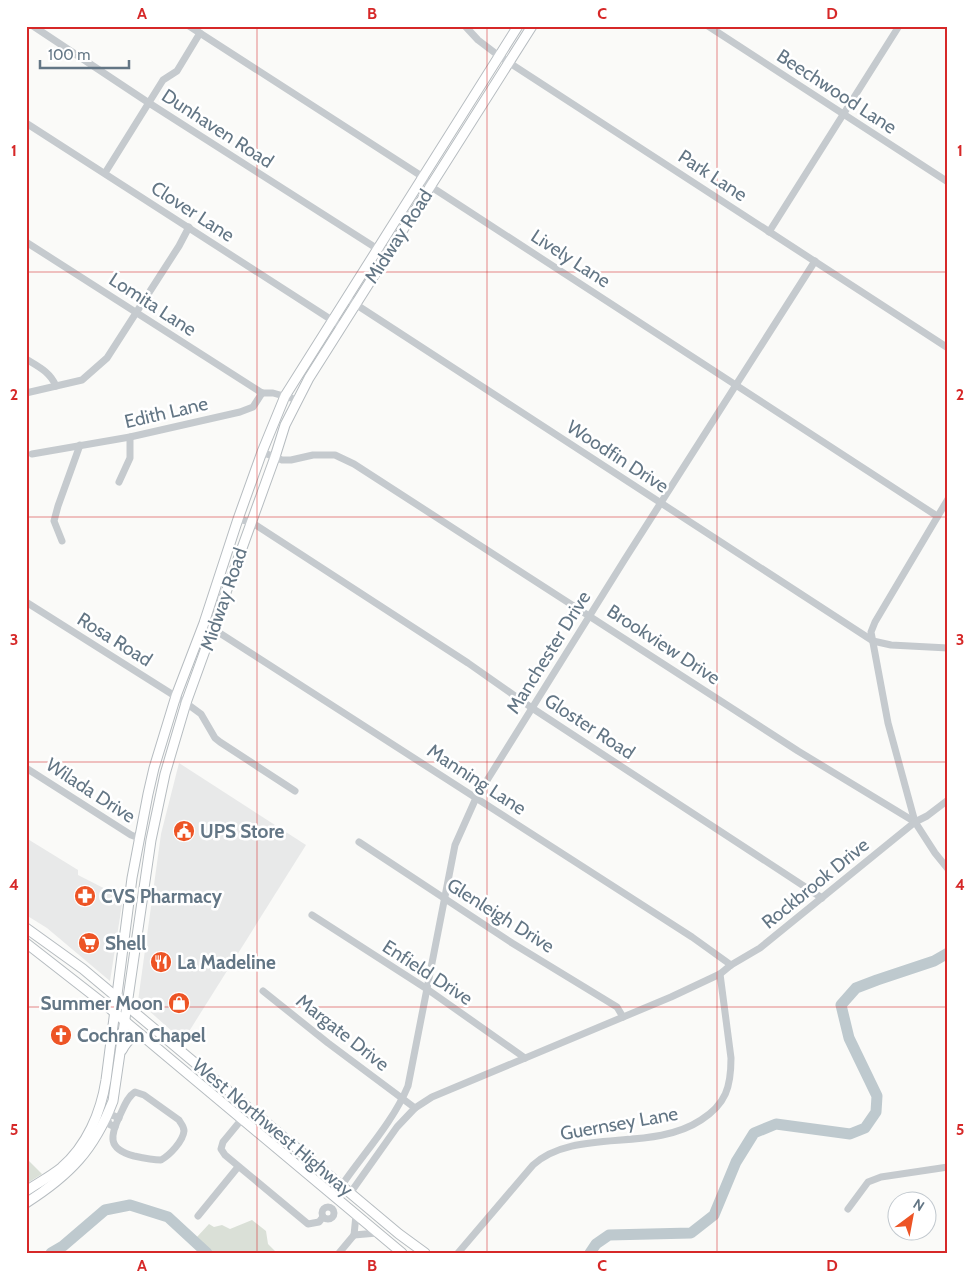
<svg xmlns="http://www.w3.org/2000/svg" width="974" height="1279" font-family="Cabin,sans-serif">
	<rect width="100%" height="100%" fill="#fafaf8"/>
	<g fill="#e8e9e9">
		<path d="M 179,763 L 306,845 L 183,1041 L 138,1001 L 161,834 Z"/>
		<path d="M 26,838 L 78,870 L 78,875 L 123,898 L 110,981 L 47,928 L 26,915 Z"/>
	</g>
	<g fill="#dae0d7">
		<path d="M 26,1158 L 42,1174 L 26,1184 Z"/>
		<path d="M 252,1220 L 266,1231 L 268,1244 L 277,1253 L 212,1253 L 196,1238 L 209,1224 L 214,1227 L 222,1225 L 230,1229 Z"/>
	</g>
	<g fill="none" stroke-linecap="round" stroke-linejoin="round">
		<g stroke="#bec9ce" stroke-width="11">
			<path d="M 51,1253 L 63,1246 L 105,1210 L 130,1205 L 168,1217 L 207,1253"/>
			<path d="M 590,1253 L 596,1244 L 609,1235 L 691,1233 L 714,1215 L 736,1162 L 754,1133 L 776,1124 L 850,1134 L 865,1128 L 876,1112 L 877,1096 L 849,1038 L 841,1005 L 856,988 L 877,980 L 934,961 L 948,953"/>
		</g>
		<g stroke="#b6bcc0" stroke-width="11">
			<g id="major">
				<path d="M 26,928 L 83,969 L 399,1234 L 425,1253"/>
				<path d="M 26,943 L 108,1007 L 402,1253"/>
				<path d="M 122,1050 C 128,1039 133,1035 145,1038"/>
				<path d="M 26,1191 C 38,1183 51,1176 61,1168 C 87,1146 101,1112 106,1080 L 132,878 L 148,794 L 154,768 L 176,696 L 204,623 L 238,519 L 262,452 L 285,396 L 518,26"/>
				<path d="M 26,1203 C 70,1175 94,1150 113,1101 L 151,840 L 165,774 L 186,703 L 275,457 L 285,425 L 309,378 L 532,26"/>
			</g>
		</g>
		<g stroke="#c5cace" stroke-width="7">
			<path d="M 33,26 L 149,103 L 387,255"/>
			<path d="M 189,26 L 423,177 L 430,186 L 937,516"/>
			<path d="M 465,26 L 478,40 L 499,56 L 948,348"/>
			<path d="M 708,26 L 948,182"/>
			<path d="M 26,123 L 341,326"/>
			<path d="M 105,173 L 163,80 L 177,71 L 200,33"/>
			<path d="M 769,232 L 899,26"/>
			<path d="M 26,242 L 262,393"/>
			<path d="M 346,298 L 873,641 L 891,645 L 948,648"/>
			<path d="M 26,359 C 39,367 50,372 56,386"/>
			<path d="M 26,393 L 82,380 L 107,358 L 179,246 L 189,227"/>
			<path d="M 262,393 L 273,393 L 298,400"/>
			<path d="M 262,452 L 282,460 L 291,460 L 313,455 L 335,455 L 354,464 L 798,751 L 915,822 L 935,853 L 948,869"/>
			<path d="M 32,454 L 130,437 L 240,412 L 253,407 L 262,393"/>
			<path d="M 119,482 L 130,458 L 130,437"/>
			<path d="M 238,519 L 251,522 L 468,663 L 532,708 L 822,898"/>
			<path d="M 62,541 L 54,521 L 58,506 L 80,445"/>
			<path d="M 26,602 L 186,703 L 201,714 L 215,738 L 220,742 L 295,791"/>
			<path d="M 204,623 L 692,937 L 731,965"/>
			<path d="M 26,768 L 131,835 L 139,838"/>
			<path d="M 915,822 L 888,723 L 871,632 L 875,622 L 948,499"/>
			<path d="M 359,842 L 512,943 L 617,1007 L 623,1017"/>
			<path d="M 312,915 L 427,989 L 525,1058"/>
			<path d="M 263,991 L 328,1043 L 415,1108 L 432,1097 L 671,997 L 720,974 L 731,965 L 760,948 L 915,822 L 927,816 L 948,800"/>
			<path d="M 135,1092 L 144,1095 L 179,1120 C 181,1124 184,1126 184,1131 C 183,1141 170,1155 161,1160 C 152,1160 143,1158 134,1156 C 107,1149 110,1136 120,1115 C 124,1107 127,1097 135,1092 Z"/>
			<path d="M 242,1119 L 223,1142 L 221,1149 L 225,1155 L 308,1224 L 319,1222 L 323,1217"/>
			<path d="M 115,1127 L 109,1124 L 107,1117 L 112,1115 L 119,1118"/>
			<path d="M 342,1185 C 364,1153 393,1122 408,1086 L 455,845 L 476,798 L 625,559 L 815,261"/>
			<path d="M 351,1192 L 397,1127 L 415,1108"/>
			<circle cx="328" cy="1213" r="6"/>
			<path d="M 848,1209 L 868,1182 L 881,1177 L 948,1167"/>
			<path d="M 198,1216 L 238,1167"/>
			<path d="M 354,1235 L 377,1233"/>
			<path d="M 339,1253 L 354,1235 L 356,1215"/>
			<path d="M 458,1253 L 533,1165 C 575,1127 651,1153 701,1120 C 726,1104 731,1087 731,1058 L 720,974"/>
		</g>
		<use href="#major" stroke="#fff" stroke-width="9"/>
	</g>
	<path fill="none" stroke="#d62828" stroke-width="1" stroke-opacity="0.55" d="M 257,26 L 257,1253M 487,26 L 487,1253M 717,26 L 717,1253M 26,272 L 948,272M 26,517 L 948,517M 26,762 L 948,762M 26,1007 L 948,1007"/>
	<defs>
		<g id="civic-disc" transform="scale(1.125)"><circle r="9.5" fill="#ed5425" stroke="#fff"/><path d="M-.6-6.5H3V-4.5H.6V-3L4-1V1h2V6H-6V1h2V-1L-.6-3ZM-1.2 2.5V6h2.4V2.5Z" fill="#fff"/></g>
		<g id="pharmacy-disc" transform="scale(1.125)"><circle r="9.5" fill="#ed5425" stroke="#fff"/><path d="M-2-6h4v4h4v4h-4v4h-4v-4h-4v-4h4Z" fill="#fff"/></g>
		<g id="supermarket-disc" transform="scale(1.125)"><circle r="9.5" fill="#ed5425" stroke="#fff"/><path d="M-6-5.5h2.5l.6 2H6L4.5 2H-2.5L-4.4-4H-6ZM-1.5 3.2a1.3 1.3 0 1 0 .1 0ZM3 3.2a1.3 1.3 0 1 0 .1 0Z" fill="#fff"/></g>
		<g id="restaurant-disc" transform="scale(1.125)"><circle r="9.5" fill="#ed5425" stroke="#fff"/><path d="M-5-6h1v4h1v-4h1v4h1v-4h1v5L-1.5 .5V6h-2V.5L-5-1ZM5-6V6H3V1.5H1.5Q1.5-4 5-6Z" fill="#fff"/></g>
		<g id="shop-disc" transform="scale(1.125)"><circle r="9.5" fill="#ed5425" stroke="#fff"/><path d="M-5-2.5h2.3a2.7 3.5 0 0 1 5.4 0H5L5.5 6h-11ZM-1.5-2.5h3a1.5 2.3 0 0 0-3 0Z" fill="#fff"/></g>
		<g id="church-disc" transform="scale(1.125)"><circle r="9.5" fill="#ed5425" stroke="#fff"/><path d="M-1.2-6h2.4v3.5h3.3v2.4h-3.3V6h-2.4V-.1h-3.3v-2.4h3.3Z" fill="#fff"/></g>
	</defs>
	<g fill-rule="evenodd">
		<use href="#civic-disc" x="184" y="831"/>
		<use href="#pharmacy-disc" x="85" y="896"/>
		<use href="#supermarket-disc" x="89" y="943"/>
		<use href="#restaurant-disc" x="161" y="962"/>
		<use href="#shop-disc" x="179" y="1003"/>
		<use href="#church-disc" x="61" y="1035"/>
	</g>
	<g text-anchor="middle" stroke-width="5" stroke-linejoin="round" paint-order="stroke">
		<g font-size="19" fill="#637685" stroke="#fff">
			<text transform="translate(837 91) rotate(33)" y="7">Beechwood Lane</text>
			<text transform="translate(218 128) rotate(33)" y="7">Dunhaven Road</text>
			<text transform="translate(713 175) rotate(33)" y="7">Park Lane</text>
			<text transform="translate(193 211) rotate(33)" y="7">Clover Lane</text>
			<text transform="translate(398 236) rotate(-57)" y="7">Midway Road</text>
			<text transform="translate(571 258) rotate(33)" y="7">Lively Lane</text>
			<text transform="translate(153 304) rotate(33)" y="7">Lomita Lane</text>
			<text transform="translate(166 412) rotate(-13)" y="7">Edith Lane</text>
			<text transform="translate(618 456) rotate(33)" y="7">Woodfin Drive</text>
			<text transform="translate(223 599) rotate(-71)" y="7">Midway Road</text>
			<text transform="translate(115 639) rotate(32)" y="7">Rosa Road</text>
			<text transform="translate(664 644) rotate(33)" y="7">Brookview Drive</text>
			<text transform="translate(548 652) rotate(-58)" y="7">Manchester Drive</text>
			<text transform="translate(590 726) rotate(33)" y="7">Gloster Road</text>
			<text transform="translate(477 779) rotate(33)" y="7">Manning Lane</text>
			<text transform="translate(91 790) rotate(33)" y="7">Wilada Drive</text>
			<text transform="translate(815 883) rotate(-39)" y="7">Rockbrook Drive</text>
			<text transform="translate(501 915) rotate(32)" y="7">Glenleigh Drive</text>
			<text transform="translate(428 972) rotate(33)" y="7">Enfield Drive</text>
			<text transform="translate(343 1032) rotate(38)" y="7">Margate Drive</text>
			<text transform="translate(619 1123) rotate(-10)" y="7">Guernsey Lane</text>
			<text transform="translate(273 1127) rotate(40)" y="7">West Northwest Highway</text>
		</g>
		<g font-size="19" font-weight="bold" fill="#637685" stroke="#fff" text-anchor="start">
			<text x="200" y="838">UPS Store</text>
			<text x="101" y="903">CVS Pharmacy</text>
			<text x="105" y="950">Shell</text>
			<text x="177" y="969">La Madeline</text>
			<text x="163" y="1010" text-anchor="end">Summer Moon</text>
			<text x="77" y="1042">Cochran Chapel</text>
		</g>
	</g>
	<rect width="974" height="1279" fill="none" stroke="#ffffff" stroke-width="55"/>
	<g transform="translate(912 1216) rotate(32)"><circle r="24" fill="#ffffff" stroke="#c1c8ce"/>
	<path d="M0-4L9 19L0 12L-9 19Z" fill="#ed5425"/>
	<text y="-8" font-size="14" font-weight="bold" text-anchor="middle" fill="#637685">N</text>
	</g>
	<path d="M40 60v8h89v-8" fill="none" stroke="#637685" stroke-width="2.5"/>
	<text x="48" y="60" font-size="15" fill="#637685" stroke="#ffffff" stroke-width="4" paint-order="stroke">100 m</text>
	<rect x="28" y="28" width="918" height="1224" fill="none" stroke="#d62828" stroke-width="2"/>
	<g font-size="16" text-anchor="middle" font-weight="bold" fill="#d62828">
		<text x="142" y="19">A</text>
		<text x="372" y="19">B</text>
		<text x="602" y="19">C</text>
		<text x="832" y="19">D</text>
		<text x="14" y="156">1</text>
		<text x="960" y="156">1</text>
		<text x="14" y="400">2</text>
		<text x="960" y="400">2</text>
		<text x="14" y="645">3</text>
		<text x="960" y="645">3</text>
		<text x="14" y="890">4</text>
		<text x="960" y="890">4</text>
		<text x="14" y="1135">5</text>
		<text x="960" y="1135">5</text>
		<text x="142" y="1271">A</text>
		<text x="372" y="1271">B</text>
		<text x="602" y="1271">C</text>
		<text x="832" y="1271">D</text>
	</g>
</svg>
